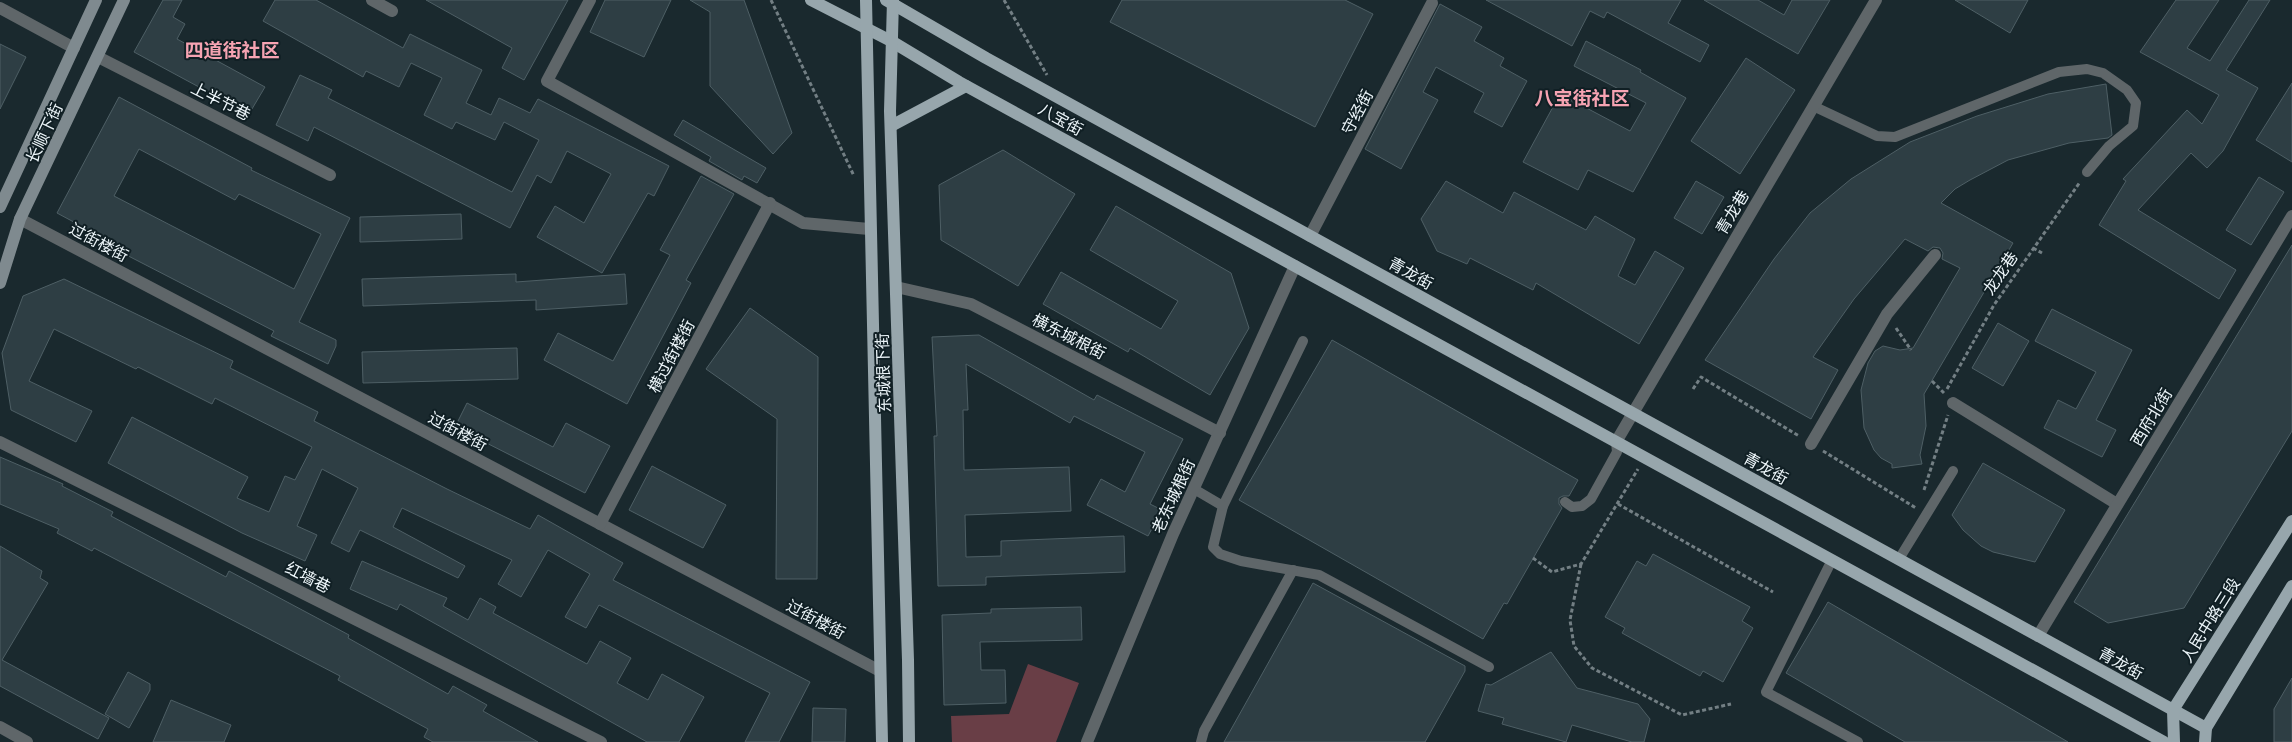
<svg xmlns="http://www.w3.org/2000/svg" width="2292" height="742" font-family="'Nunito Sans','Noto Sans SC',sans-serif">
	<rect width="100%" height="100%" fill="#1a292e"/>
	<path fill="#693e46" d="M 1028,664 L 1079,683 L 1056,742 L 952,742 L 951,716 L 1009,714 Z"/>
	<g fill="#2e3e44" stroke="#4e5f65" fill-rule="evenodd">
		<path d="M 163,0 L 182,0 L 173,17 L 185,24 L 177,39 L 265,87 L 249,114 L 134,52 Z"/>
		<path d="M 275,0 L 316,0 L 403,48 L 410,34 L 482,70 L 466,103 L 491,115 L 499,98 L 530,113 L 538,99 L 669,166 L 654,196 L 648,193 L 602,273 L 537,237 L 555,206 L 584,223 L 611,174 L 567,151 L 551,183 L 537,175 L 510,228 L 314,127 L 308,141 L 276,125 L 300,75 L 332,90 L 328,98 L 512,192 L 539,140 L 504,122 L 495,140 L 456,122 L 452,129 L 424,115 L 442,78 L 411,63 L 399,87 L 366,71 L 363,77 L 263,21 Z"/>
		<path d="M 426,0 L 568,0 L 524,80 L 502,68 L 512,48 Z"/>
		<path d="M 605,0 L 671,0 L 644,57 L 590,32 Z"/>
		<path d="M 690,0 L 744,0 L 792,133 L 773,154 L 710,86 L 710,12 Z"/>
		<path d="M 1122,0 L 1345,0 L 1373,14 L 1315,127 L 1110,22 Z"/>
		<path d="M 1486,0 L 1681,0 L 1668,23 L 1709,45 L 1700,62 L 1607,12 L 1604,18 L 1590,11 L 1572,46 Z"/>
		<path d="M 1704,0 L 1758,0 L 1784,15 L 1792,0 L 1830,0 L 1798,54 Z"/>
		<path d="M 1955,0 L 2028,0 L 2010,33 Z"/>
		<path d="M 2176,0 L 2219,0 L 2187,48 L 2210,61 L 2249,0 L 2270,0 L 2226,70 L 2258,88 L 2223,151 L 2207,168 L 2191,153 L 2138,210 L 2236,270 L 2219,299 L 2099,225 L 2126,181 L 2123,179 L 2187,110 L 2202,124 L 2219,95 L 2140,52 Z"/>
		<path d="M 1440,4 L 1482,27 L 1474,41 L 1504,58 L 1500,66 L 1527,81 L 1502,127 L 1474,112 L 1484,93 L 1436,67 L 1423,92 L 1438,100 L 1401,169 L 1365,149 Z"/>
		<path d="M 1586,41 L 1641,70 L 1640,72 L 1686,98 L 1633,192 L 1588,170 L 1578,190 L 1523,162 L 1560,94 L 1630,131 L 1646,103 L 1574,66 Z"/>
		<path d="M 0,44 L 26,57 L 0,109 Z"/>
		<path d="M 1746,58 L 1795,90 L 1740,174 L 1691,141 Z"/>
		<path d="M 2292,83 L 2292,162 L 2256,140 Z"/>
		<path d="M 2106,84 L 2112,135 L 2108,138 L 2069,143 L 2008,160 L 1970,180 L 1955,189 L 1941,203 L 2013,243 L 1924,394 L 1926,426 L 1920,455 L 1922,464 L 1892,468 L 1892,464 L 1881,458 L 1874,450 L 1864,428 L 1861,390 L 1868,363 L 1875,351 L 1883,346 L 1900,350 L 1913,348 L 1960,268 L 1942,259 L 1943,253 L 1940,248 L 1933,247 L 1928,251 L 1905,239 L 1854,299 L 1813,357 L 1838,370 L 1811,419 L 1705,360 L 1774,259 L 1810,213 L 1851,179 L 1910,142 L 1977,116 L 2048,94 Z"/>
		<path d="M 119,97 L 252,168 L 251,170 L 350,218 L 299,322 L 336,340 L 336,346 L 328,364 L 271,336 L 274,331 L 109,246 L 111,242 L 57,213 ZM 139,149 L 235,200 L 239,194 L 321,234 L 294,289 L 114,196 Z"/>
		<path d="M 683,120 L 766,168 L 757,183 L 744,176 L 742,180 L 709,161 L 711,157 L 674,135 Z"/>
		<path d="M 1003,150 L 1075,194 L 1018,286 L 941,240 L 939,185 Z"/>
		<path d="M 701,176 L 734,194 L 686,280 L 691,283 L 627,404 L 544,360 L 558,333 L 613,361 L 670,255 L 660,250 Z"/>
		<path d="M 2259,177 L 2284,192 L 2251,245 L 2226,230 Z"/>
		<path d="M 1446,181 L 1503,213 L 1514,192 L 1586,230 L 1595,216 L 1635,239 L 1618,276 L 1635,285 L 1655,251 L 1684,268 L 1639,344 L 1536,283 L 1533,290 L 1470,258 L 1467,264 L 1437,251 L 1421,219 Z"/>
		<path d="M 1696,181 L 1724,197 L 1702,234 L 1674,218 Z"/>
		<path d="M 1116,206 L 1231,273 L 1249,328 L 1210,395 L 1130,348 L 1128,352 L 1043,304 L 1061,272 L 1161,329 L 1178,301 L 1090,250 Z"/>
		<path d="M 461,214 L 462,239 L 360,242 L 360,217 Z"/>
		<path d="M 2292,245 L 2292,431 L 2184,608 L 2108,623 L 2074,602 Z"/>
		<path d="M 516,274 L 516,282 L 625,274 L 627,304 L 536,310 L 536,300 L 363,306 L 362,279 Z"/>
		<path d="M 64,279 L 233,361 L 230,368 L 318,412 L 314,421 L 447,489 L 530,529 L 538,515 L 623,563 L 613,580 L 810,682 L 779,742 L 745,742 L 770,693 L 599,605 L 586,628 L 565,617 L 590,574 L 548,550 L 521,597 L 498,584 L 512,560 L 402,508 L 393,527 L 465,566 L 458,578 L 360,530 L 349,552 L 331,543 L 358,488 L 322,469 L 297,526 L 317,535 L 305,561 L 242,533 L 108,463 L 132,417 L 248,477 L 237,498 L 269,512 L 285,476 L 295,480 L 312,447 L 215,398 L 212,404 L 138,367 L 136,369 L 54,329 L 29,381 L 92,411 L 76,442 L 11,410 L 2,353 L 23,296 Z"/>
		<path d="M 750,308 L 818,357 L 817,579 L 776,579 L 777,419 L 706,369 Z"/>
		<path d="M 2052,309 L 2132,350 L 2096,420 L 2116,430 L 2102,457 L 2044,428 L 2058,400 L 2076,409 L 2096,372 L 2035,341 Z"/>
		<path d="M 1998,323 L 2029,341 L 2003,386 L 1972,368 Z"/>
		<path d="M 979,335 L 1094,400 L 1097,395 L 1183,439 L 1150,504 L 1162,510 L 1148,536 L 1087,505 L 1101,479 L 1125,492 L 1145,452 L 1074,416 L 1070,423 L 966,364 L 968,410 L 963,410 L 964,470 L 1069,467 L 1071,511 L 965,515 L 966,557 L 1001,556 L 1001,541 L 1124,536 L 1125,572 L 986,577 L 986,585 L 938,586 L 934,436 L 937,436 L 932,337 Z"/>
		<path d="M 1332,340 L 1578,480 L 1569,496 L 1563,496 L 1559,498 L 1559,504 L 1562,508 L 1507,604 L 1504,603 L 1483,639 L 1239,500 Z"/>
		<path d="M 517,348 L 518,379 L 363,383 L 362,352 Z"/>
		<path d="M 467,403 L 553,447 L 566,423 L 610,446 L 585,493 L 455,427 Z"/>
		<path d="M 0,457 L 63,484 L 62,486 L 113,512 L 111,516 L 226,577 L 229,571 L 349,635 L 348,638 L 448,694 L 453,686 L 487,705 L 483,711 L 538,742 L 433,742 L 424,737 L 428,729 L 338,680 L 340,676 L 94,548 L 92,551 L 57,533 L 59,529 L 0,504 Z"/>
		<path d="M 1983,463 L 2065,510 L 2035,562 L 1993,552 L 1981,546 L 1963,530 L 1952,515 Z"/>
		<path d="M 652,466 L 726,505 L 703,548 L 629,510 Z"/>
		<path d="M 0,546 L 42,571 L 40,578 L 48,583 L 2,660 L 109,718 L 98,739 L 0,686 Z"/>
		<path d="M 1653,554 L 1750,607 L 1742,621 L 1753,628 L 1723,682 L 1703,671 L 1700,676 L 1622,633 L 1625,628 L 1605,617 L 1637,561 L 1646,566 Z"/>
		<path d="M 362,561 L 447,598 L 443,606 L 468,620 L 480,598 L 496,607 L 493,613 L 587,664 L 600,641 L 631,658 L 617,683 L 648,700 L 662,674 L 704,697 L 679,742 L 647,742 L 400,604 L 397,610 L 350,589 Z"/>
		<path d="M 1313,583 L 1465,666 L 1465,671 L 1425,742 L 1224,742 Z"/>
		<path d="M 1828,602 L 2068,742 L 1905,742 L 1786,673 Z"/>
		<path d="M 1081,607 L 1082,640 L 980,642 L 981,670 L 1005,670 L 1006,703 L 944,705 L 942,615 L 991,613 L 991,609 Z"/>
		<path d="M 1551,652 L 1577,688 L 1638,704 L 1650,719 L 1644,742 L 1632,742 L 1572,725 L 1566,742 L 1502,724 L 1504,718 L 1478,711 L 1486,684 L 1491,685 Z"/>
		<path d="M 128,672 L 150,684 L 150,690 L 129,728 L 105,714 Z"/>
		<path d="M 2292,678 L 2292,742 L 2274,742 L 2274,709 Z"/>
		<path d="M 171,700 L 231,725 L 224,742 L 153,742 Z"/>
		<path d="M 813,708 L 846,709 L 845,742 L 812,742 Z"/>
	</g>
	<g fill="none" stroke-linecap="round" stroke-linejoin="round">
		<g stroke="#737f84" stroke-width="3" stroke-dasharray="4 2.5" stroke-linecap="butt">
			<path d="M 771,0 L 854,176"/>
			<path d="M 1004,0 L 1047,75"/>
			<path d="M 2033,248 L 2042,253"/>
			<path d="M 1896,328 L 1911,350"/>
			<path d="M 1932,381 L 1944,393"/>
			<path d="M 1693,389 L 1701,377 L 1799,436"/>
			<path d="M 1947,389 L 1994,305 L 2080,182"/>
			<path d="M 1823,451 L 1916,508"/>
			<path d="M 1924,490 L 1948,415"/>
			<path d="M 1618,504 L 1773,592"/>
			<path d="M 1533,558 L 1552,572 L 1581,564 L 1638,469"/>
			<path d="M 1581,564 L 1570,620 L 1574,646 L 1592,668 L 1682,715 L 1731,704"/>
		</g>
		<g stroke="#5f6669" stroke-width="10">
			<path d="M 1813,106 L 1877,136 L 1895,137 L 2059,72 L 2087,69 L 2103,73 L 2127,90 L 2136,103 L 2133,126 L 2109,146 L 2087,172"/>
			<path d="M 1303,341 L 1223,506 L 1213,547 L 1220,554 L 1241,561 L 1319,575 L 1489,667"/>
			<path d="M 1194,489 L 1223,506"/>
			<path d="M 1565,502 L 1572,507 L 1582,506 L 1591,499 L 1617,452 L 1616,442"/>
			<path d="M 1899,559 L 1953,471"/>
			<path d="M 1832,560 L 1766,692 L 1858,742"/>
			<path d="M 1201,742 L 1204,731 L 1293,570"/>
		</g>
		<g stroke="#5f6669" stroke-width="12">
			<path d="M 372,0 L 392,11"/>
			<path d="M 590,0 L 547,81 L 803,223 L 869,229"/>
			<path d="M 0,8 L 74,48"/>
			<path d="M 98,57 L 330,175"/>
			<path d="M 20,219 L 880,671"/>
			<path d="M 1310,236 L 1432,3"/>
			<path d="M 896,287 L 971,304 L 1220,433"/>
			<path d="M 1953,403 L 2117,504"/>
			<path d="M 0,442 L 601,742"/>
			<path d="M 1616,442 L 1876,0"/>
			<path d="M 1811,444 L 1887,314 L 1935,255"/>
			<path d="M 600,524 L 770,203"/>
			<path d="M 2038,636 L 2292,216"/>
			<path d="M 0,727 L 27,742"/>
			<path d="M 1087,742 L 1173,534 L 1295,266"/>
		</g>
		<g stroke="#7f8a8f" stroke-width="12">
			<path d="M 0,207 L 96,0"/>
			<path d="M 0,283 L 20,219 L 124,0"/>
		</g>
		<g stroke="#97a6ac" stroke-width="12">
			<path d="M 811,0 L 891,41 L 959,82 L 2164,742"/>
			<path d="M 866,0 L 882,742"/>
			<path d="M 886,0 L 986,58 L 2206,728"/>
			<path d="M 893,0 L 890,111 L 908,660 L 909,742"/>
			<path d="M 891,126 L 966,86"/>
			<path d="M 2174,742 L 2173,710 L 2292,521"/>
			<path d="M 2205,742 L 2206,728 L 2292,586"/>
		</g>
	</g>
	<g text-anchor="middle" stroke-width="4" stroke-linejoin="round" paint-order="stroke">
		<g font-size="16" fill="#ecf5f9" stroke="#101f24">
			<text transform="translate(221 101) rotate(27)" y="6">上半节巷</text>
			<text transform="translate(1357 112) rotate(-62)" y="6">守经街</text>
			<text transform="translate(1061 119) rotate(29)" y="6">八宝街</text>
			<text transform="translate(44 133) rotate(-65)" y="6">长顺下街</text>
			<text transform="translate(1732 212) rotate(-59)" y="6">青龙巷</text>
			<text transform="translate(99 242) rotate(28)" y="6">过街楼街</text>
			<text transform="translate(1411 273) rotate(29)" y="6">青龙街</text>
			<text transform="translate(2000 273) rotate(-56)" y="6">龙龙巷</text>
			<text transform="translate(1069 336) rotate(27)" y="6">横东城根街</text>
			<text transform="translate(671 356) rotate(-62)" y="6">横过街楼街</text>
			<text transform="translate(883 373) rotate(-92)" y="6">东城根下街</text>
			<text transform="translate(2151 417) rotate(-59)" y="6">西府北街</text>
			<text transform="translate(458 431) rotate(28)" y="6">过街楼街</text>
			<text transform="translate(1766 468) rotate(29)" y="6">青龙街</text>
			<text transform="translate(1173 496) rotate(-65)" y="6">老东城根街</text>
			<text transform="translate(308 577) rotate(27)" y="6">红墙巷</text>
			<text transform="translate(816 619) rotate(28)" y="6">过街楼街</text>
			<text transform="translate(2210 620) rotate(-58)" y="6">人民中路三段</text>
			<text transform="translate(2121 663) rotate(29)" y="6">青龙街</text>
		</g>
		<g font-size="19" font-weight="bold" fill="#f6a3b2" stroke="#101f24">
			<text x="232" y="57">四道街社区</text>
			<text x="1582" y="105">八宝街社区</text>
		</g>
	</g>
</svg>
